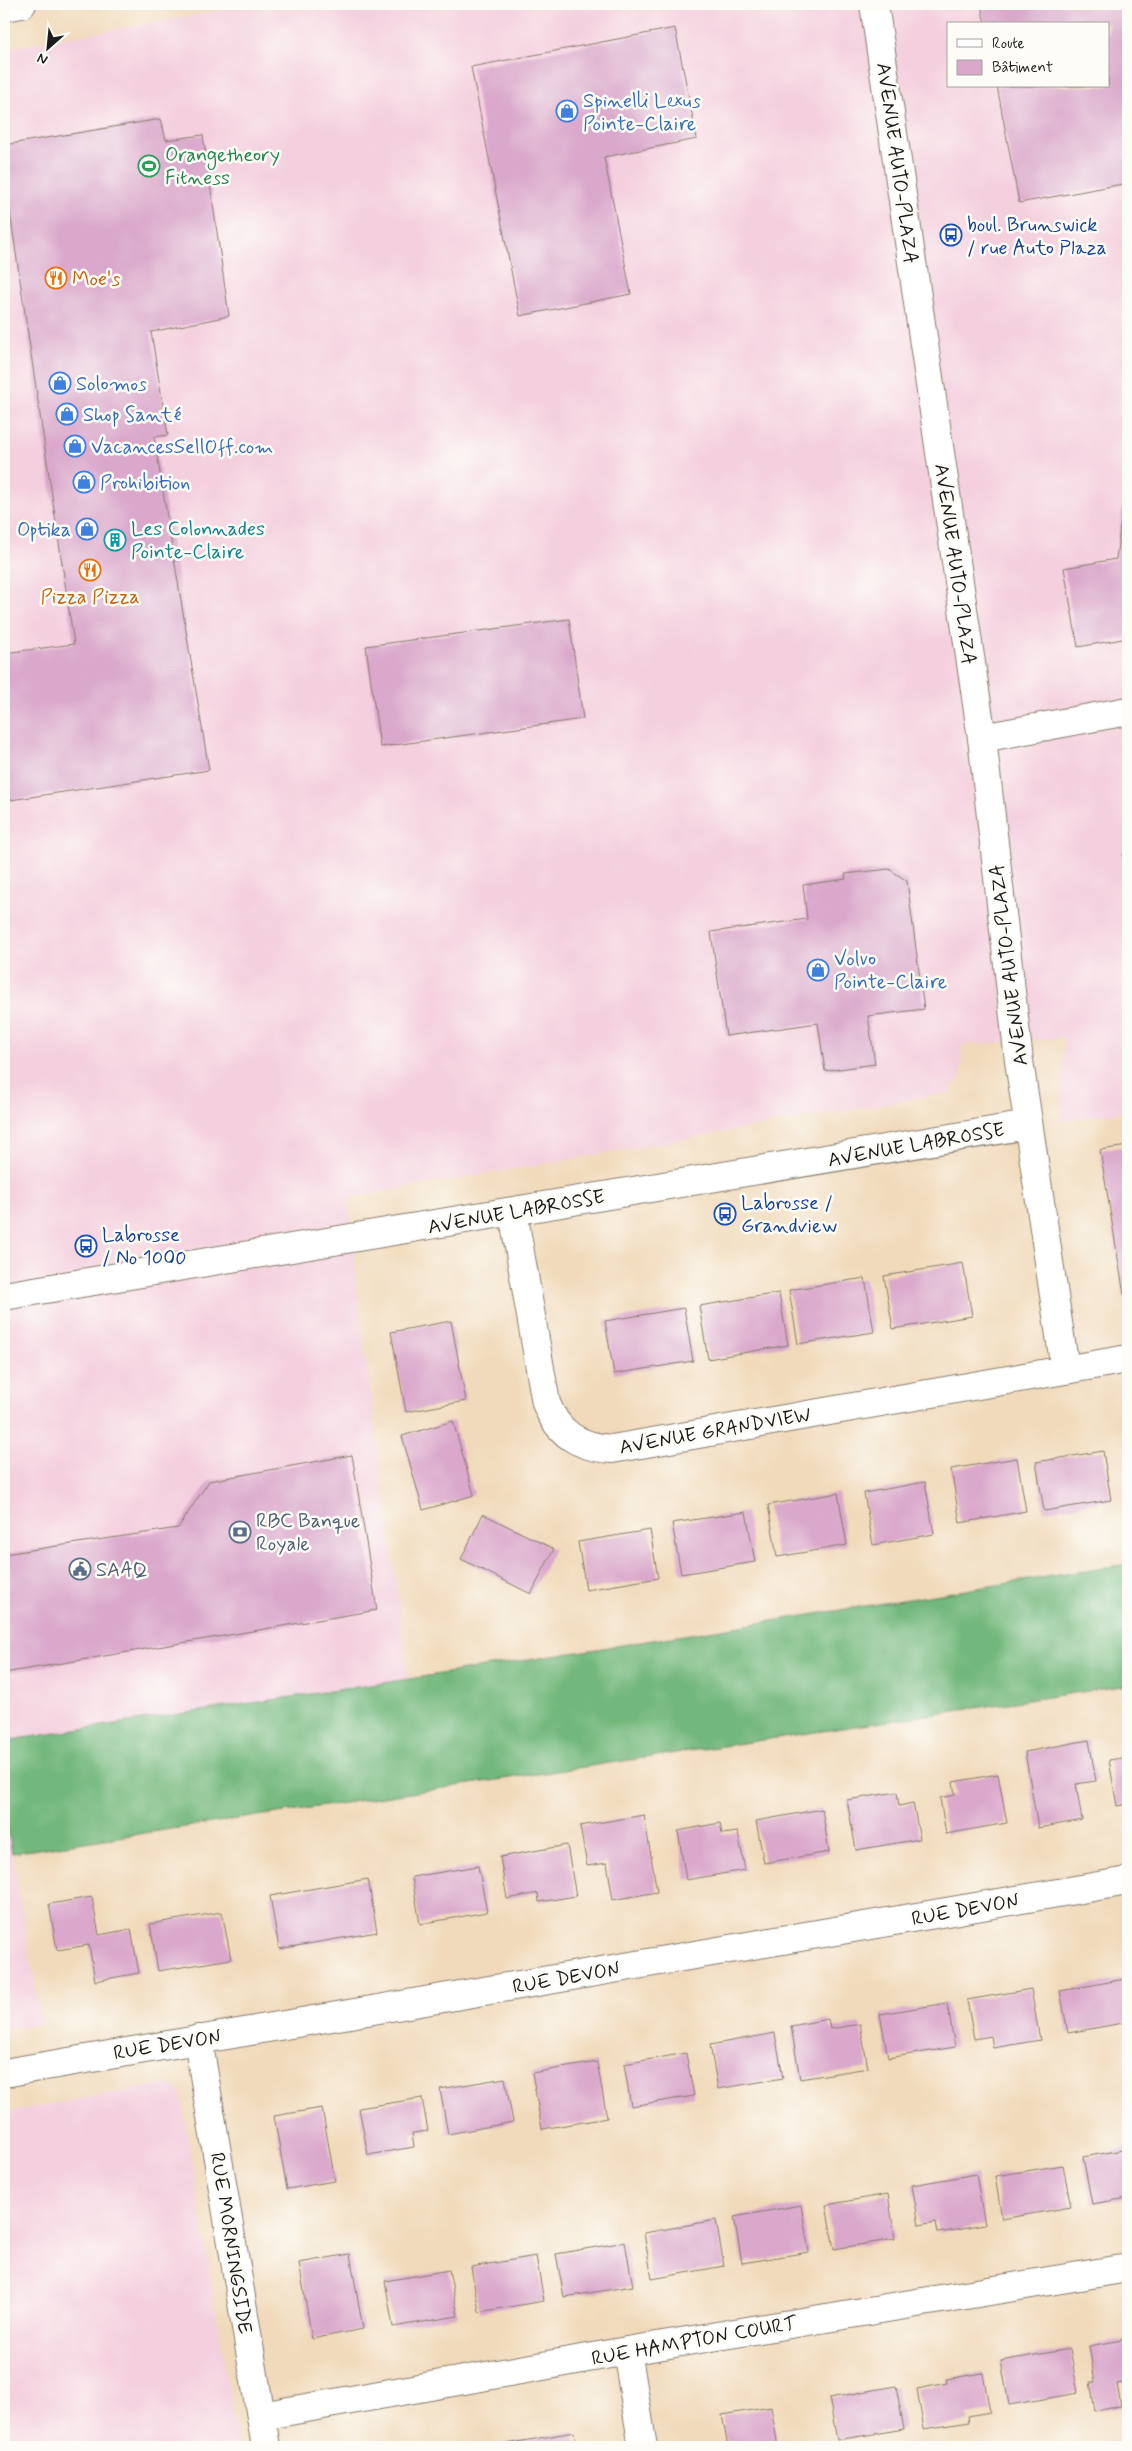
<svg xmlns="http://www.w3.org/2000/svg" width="1132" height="2451" font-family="Mynerve,sans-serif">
	<rect width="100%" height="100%" fill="#fdfcf7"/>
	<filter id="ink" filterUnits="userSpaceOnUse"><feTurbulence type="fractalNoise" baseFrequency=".02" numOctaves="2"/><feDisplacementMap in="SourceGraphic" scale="10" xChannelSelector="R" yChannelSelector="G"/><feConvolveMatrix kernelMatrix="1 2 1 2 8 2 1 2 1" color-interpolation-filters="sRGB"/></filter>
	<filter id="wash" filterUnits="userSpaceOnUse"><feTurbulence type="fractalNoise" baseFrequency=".0096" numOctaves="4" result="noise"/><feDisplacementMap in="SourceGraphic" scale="20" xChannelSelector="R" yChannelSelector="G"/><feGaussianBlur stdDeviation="1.12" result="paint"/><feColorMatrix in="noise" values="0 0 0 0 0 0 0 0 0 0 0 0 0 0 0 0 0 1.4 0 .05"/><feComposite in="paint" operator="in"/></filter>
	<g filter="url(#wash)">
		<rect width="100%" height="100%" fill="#f1dabb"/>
		<g fill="#f4cfde" fill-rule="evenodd">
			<path d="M 259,4 L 1128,4 L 1128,1111 L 1059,1122 L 1064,1038 L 962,1045 L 961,1077 L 948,1093 L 349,1198 L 358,1299 L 409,1679 L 4,1742 L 4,49 ZM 948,24 L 1108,24 L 1108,86 L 948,86 Z"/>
			<path d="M 4,1807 L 42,2024 L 4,2029 Z"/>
			<path d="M 166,2083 L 181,2093 L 238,2447 L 4,2447 L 4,2113 Z"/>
		</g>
		<path fill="#72b77b" stroke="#476a4c" d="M 1128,1564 L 1128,1685 L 12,1853 L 4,1807 L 4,1741 L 409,1679 Z"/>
		<g id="blocks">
			<g fill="#daa8cb">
				<path d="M 981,4 L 1128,4 L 1128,183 L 1019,203 L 997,86 L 1108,86 L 1108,24 L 985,24 Z"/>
				<path d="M 675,28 L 697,139 L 604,157 L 631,294 L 520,316 L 471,67 Z"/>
				<path d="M 161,119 L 166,140 L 203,135 L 229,316 L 151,332 L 168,435 L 154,437 L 209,770 L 4,801 L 4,653 L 74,644 L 4,172 L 4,145 Z"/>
				<path d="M 1128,504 L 1128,638 L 1078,647 L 1064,568 L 1116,559 L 1123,505 Z"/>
				<path d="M 569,619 L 583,719 L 380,747 L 366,646 Z"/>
				<path d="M 1128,853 L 1128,876 L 1127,876 L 1123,854 Z"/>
				<path d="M 889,869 L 907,881 L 924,1009 L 868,1016 L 875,1064 L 825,1071 L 818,1023 L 726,1036 L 711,932 L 807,919 L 803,885 L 846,879 L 845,874 Z"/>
				<path d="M 1128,1146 L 1128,1294 L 1124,1295 L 1100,1150 Z"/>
				<path d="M 963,1263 L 972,1316 L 893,1329 L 884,1276 Z"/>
				<path d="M 865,1278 L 874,1332 L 798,1344 L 789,1290 Z"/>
				<path d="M 779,1293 L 788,1345 L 708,1359 L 699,1306 Z"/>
				<path d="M 684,1308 L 693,1361 L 614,1374 L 605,1321 Z"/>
				<path d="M 451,1321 L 466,1401 L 406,1412 L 391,1332 Z"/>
				<path d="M 453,1421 L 474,1495 L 423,1510 L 402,1436 Z"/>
				<path d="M 1103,1451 L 1111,1500 L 1044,1511 L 1036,1462 Z"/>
				<path d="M 352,1455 L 377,1610 L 4,1673 L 4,1554 L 178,1528 L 209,1481 Z"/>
				<path d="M 1017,1458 L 1026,1511 L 960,1523 L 951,1469 Z"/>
				<path d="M 925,1482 L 934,1534 L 873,1545 L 864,1493 Z"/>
				<path d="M 838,1493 L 847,1545 L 777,1557 L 768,1505 Z"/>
				<path d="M 746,1512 L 755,1562 L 681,1574 L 672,1523 Z"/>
				<path d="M 483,1514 L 554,1549 L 531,1594 L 461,1559 Z"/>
				<path d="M 650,1530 L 658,1578 L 586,1590 L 578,1542 Z"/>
				<path d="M 1089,1740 L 1096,1781 L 1076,1784 L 1082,1820 L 1038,1828 L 1025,1752 Z"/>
				<path d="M 1128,1757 L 1128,1804 L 1117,1806 L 1109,1760 Z"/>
				<path d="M 998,1774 L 1007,1823 L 946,1834 L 940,1798 L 955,1795 L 953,1782 Z"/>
				<path d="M 897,1792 L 899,1806 L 913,1803 L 920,1839 L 856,1850 L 847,1800 Z"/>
				<path d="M 822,1809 L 829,1852 L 764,1863 L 756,1821 Z"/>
				<path d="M 644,1815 L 657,1892 L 613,1900 L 607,1863 L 587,1866 L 580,1826 Z"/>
				<path d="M 720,1823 L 722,1834 L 738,1832 L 745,1870 L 686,1880 L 678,1831 Z"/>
				<path d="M 567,1845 L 576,1896 L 539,1902 L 538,1893 L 507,1899 L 500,1857 Z"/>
				<path d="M 478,1866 L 487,1912 L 420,1924 L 412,1877 Z"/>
				<path d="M 368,1879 L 377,1932 L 279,1949 L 270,1896 Z"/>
				<path d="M 92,1897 L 99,1935 L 131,1929 L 139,1973 L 95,1981 L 89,1945 L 57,1950 L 49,1904 Z"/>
				<path d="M 222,1912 L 231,1959 L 158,1971 L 150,1924 Z"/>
				<path d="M 1125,1979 L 1128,2001 L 1128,2022 L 1068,2033 L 1060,1991 Z"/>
				<path d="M 1031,1989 L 1040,2040 L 993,2048 L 991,2036 L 974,2039 L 967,2000 Z"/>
				<path d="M 947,2003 L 955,2047 L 888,2058 L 880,2014 Z"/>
				<path d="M 828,2019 L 830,2029 L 860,2024 L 868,2068 L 800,2079 L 791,2026 Z"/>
				<path d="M 775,2033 L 783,2078 L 718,2089 L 710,2045 Z"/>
				<path d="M 686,2053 L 694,2096 L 631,2106 L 624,2064 Z"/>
				<path d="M 597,2062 L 607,2118 L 542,2129 L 532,2073 Z"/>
				<path d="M 505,2078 L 513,2122 L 448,2134 L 440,2089 Z"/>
				<path d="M 422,2098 L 428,2131 L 412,2133 L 414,2147 L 368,2155 L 359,2108 Z"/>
				<path d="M 322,2108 L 335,2181 L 287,2189 L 274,2116 Z"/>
				<path d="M 1128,2149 L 1128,2198 L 1092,2204 L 1083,2157 Z"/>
				<path d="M 1063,2165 L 1071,2207 L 1002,2219 L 995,2176 Z"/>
				<path d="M 976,2174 L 985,2225 L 938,2233 L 936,2222 L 919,2225 L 912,2185 Z"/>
				<path d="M 888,2194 L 895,2239 L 834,2249 L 826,2205 Z"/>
				<path d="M 801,2205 L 809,2252 L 742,2263 L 734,2217 Z"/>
				<path d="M 716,2220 L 724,2266 L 652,2279 L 644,2233 Z"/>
				<path d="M 625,2242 L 633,2286 L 564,2297 L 556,2254 Z"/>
				<path d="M 350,2254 L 363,2329 L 312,2339 L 299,2263 Z"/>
				<path d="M 536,2256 L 544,2301 L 479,2312 L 471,2267 Z"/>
				<path d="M 449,2270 L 458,2316 L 393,2327 L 385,2281 Z"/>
				<path d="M 1128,2339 L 1128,2382 L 1117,2384 L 1121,2406 L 1095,2411 L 1090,2382 L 1095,2382 L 1089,2346 Z"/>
				<path d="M 1070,2349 L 1078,2393 L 1009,2405 L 1001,2361 Z"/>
				<path d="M 983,2373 L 990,2412 L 968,2416 L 969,2422 L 924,2429 L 917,2389 L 947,2383 L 946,2379 Z"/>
				<path d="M 896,2386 L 904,2429 L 837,2440 L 829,2398 Z"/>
				<path d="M 771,2407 L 778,2447 L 728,2447 L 722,2415 Z"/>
				<path d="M 574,2432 L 577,2447 L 506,2447 L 506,2444 Z"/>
			</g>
		</g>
	</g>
	<g filter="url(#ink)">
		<use href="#blocks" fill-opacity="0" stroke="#867b6c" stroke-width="1"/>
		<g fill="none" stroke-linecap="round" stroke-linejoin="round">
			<g stroke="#867b6c" stroke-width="30">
				<g id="minor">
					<path d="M 874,4 L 982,738 L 1019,1061 L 1065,1369"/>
					<path d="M 4,7 L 22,4"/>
					<path d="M 982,738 L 1128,711"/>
					<path d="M 513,1212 L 546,1403 C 558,1434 579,1447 612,1449 L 1128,1359"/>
					<path d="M 4,1296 L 1028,1125"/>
					<path d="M 198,2039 L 266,2447"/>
					<path d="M 4,2073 L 1128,1881"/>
					<path d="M 627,2351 L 643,2447"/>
					<path d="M 261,2416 L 627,2351 L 1128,2268"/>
				</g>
			</g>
			<use href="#minor" stroke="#fff" stroke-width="28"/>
		</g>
	</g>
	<defs>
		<g id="shop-ring" transform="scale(1.125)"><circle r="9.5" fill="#fdfcf7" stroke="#3f7fe0" stroke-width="1.5"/><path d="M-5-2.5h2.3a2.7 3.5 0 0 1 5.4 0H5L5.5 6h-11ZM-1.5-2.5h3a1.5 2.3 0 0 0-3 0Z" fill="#3f7fe0"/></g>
		<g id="stadium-ring" transform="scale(1.125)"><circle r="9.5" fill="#fdfcf7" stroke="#2e9e5b" stroke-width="1.5"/><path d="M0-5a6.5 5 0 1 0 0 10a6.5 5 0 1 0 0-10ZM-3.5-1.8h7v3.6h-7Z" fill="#2e9e5b"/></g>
		<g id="bus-ring" transform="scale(1.125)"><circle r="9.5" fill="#fdfcf7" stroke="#1a4fb4" stroke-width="1.5"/><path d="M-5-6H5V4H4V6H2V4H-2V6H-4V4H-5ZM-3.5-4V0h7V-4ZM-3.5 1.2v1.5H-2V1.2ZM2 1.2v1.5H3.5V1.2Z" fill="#1a4fb4"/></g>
		<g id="restaurant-ring" transform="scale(1.125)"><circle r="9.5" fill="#fdfcf7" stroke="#e8710a" stroke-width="1.5"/><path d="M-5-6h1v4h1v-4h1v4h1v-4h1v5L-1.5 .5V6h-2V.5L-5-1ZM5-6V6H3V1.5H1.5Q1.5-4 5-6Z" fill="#e8710a"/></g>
		<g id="building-ring" transform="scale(1.125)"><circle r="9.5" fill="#fdfcf7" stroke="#0f9aa8" stroke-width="1.5"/><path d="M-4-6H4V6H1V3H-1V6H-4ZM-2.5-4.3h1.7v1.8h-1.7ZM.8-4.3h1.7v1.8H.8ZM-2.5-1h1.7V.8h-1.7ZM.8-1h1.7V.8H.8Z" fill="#0f9aa8"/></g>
		<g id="bank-ring" transform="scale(1.125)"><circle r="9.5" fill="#fdfcf7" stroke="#5c6f8a" stroke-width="1.5"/><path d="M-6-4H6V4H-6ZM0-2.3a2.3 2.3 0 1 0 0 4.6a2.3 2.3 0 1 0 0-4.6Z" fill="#5c6f8a"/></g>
		<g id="civic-ring" transform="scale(1.125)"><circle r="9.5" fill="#fdfcf7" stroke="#5c6f8a" stroke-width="1.5"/><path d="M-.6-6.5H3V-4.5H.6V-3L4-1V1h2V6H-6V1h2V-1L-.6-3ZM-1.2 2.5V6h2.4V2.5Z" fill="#5c6f8a"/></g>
	</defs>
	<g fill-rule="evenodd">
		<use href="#shop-ring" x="567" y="111"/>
		<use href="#stadium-ring" x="149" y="166"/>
		<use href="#bus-ring" x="951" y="235"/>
		<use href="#restaurant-ring" x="56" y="278"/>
		<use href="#shop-ring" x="60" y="383"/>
		<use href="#shop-ring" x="67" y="414"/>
		<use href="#shop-ring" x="75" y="446"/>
		<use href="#shop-ring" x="84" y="482"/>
		<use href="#shop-ring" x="87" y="529"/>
		<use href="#building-ring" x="115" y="540"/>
		<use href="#restaurant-ring" x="90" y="570"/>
		<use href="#shop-ring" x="818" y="970"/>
		<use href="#bus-ring" x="725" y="1214"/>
		<use href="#bus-ring" x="86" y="1246"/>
		<use href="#bank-ring" x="240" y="1532"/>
		<use href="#civic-ring" x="80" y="1569"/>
	</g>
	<g text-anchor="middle" stroke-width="5" stroke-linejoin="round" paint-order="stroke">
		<g font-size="20" fill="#366cbe" stroke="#fdfcf7" text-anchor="start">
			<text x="583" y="107">Spinelli Lexus<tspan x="583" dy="23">Pointe-Claire</tspan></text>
			<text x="76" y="390">Solomos</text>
			<text x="83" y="421">Shop Santé</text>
			<text x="91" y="453">VacancesSellOff.com</text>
			<text x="100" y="489">Prohibition</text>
			<text x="71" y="536" text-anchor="end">Optika</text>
			<text x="834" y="965">Volvo<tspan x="834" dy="23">Pointe-Claire</tspan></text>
		</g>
		<g font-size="20" fill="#27864d" stroke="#fdfcf7" text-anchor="start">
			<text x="165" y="161">Orangetheory<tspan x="165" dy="23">Fitness</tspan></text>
		</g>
		<g font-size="20" fill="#1c1c1c" stroke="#fdfcf7">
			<text transform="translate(898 163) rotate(82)" y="7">AVENUE AUTO-PLAZA</text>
			<text transform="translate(956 564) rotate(82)" y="7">AVENUE AUTO-PLAZA</text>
			<text transform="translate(1008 965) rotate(-97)" y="7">AVENUE AUTO-PLAZA</text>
			<text transform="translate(916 1144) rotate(-10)" y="7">AVENUE LABROSSE</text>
			<text transform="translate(516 1211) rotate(-10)" y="7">AVENUE LABROSSE</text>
			<text transform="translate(715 1430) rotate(-10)" y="7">AVENUE GRANDVIEW</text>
			<text transform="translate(965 1909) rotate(-10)" y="7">RUE DEVON</text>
			<text transform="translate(566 1977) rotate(-10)" y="7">RUE DEVON</text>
			<text transform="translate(167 2044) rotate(-9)" y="7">RUE DEVON</text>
			<text transform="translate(232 2243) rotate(81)" y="7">RUE MORNINGSIDE</text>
			<text transform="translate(694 2340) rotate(-10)" y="7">RUE HAMPTON COURT</text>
		</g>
		<g font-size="20" fill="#164399" stroke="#fdfcf7" text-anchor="start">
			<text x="967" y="231">boul. Brunswick<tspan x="967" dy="23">/ rue Auto Plaza</tspan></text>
			<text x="741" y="1209">Labrosse /<tspan x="741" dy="23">Grandview</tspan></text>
			<text x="102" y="1241">Labrosse<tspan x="102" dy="23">/ No 1000</tspan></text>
		</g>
		<g font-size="20" fill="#c56008" stroke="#fdfcf7" text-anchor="start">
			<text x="72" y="285">Moe's</text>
			<text x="90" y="603" text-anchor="middle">Pizza Pizza</text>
		</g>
		<g font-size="20" fill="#0d838f" stroke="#fdfcf7" text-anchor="start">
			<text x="131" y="535">Les Colonnades<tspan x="131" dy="23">Pointe-Claire</tspan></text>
		</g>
		<g font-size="20" fill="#4e5e75" stroke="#fdfcf7" text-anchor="start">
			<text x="256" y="1527">RBC Banque<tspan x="256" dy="23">Royale</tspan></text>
			<text x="96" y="1576">SAAQ</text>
		</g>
	</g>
	<rect width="1132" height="2451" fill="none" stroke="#fdfcf7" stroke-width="20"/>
	<rect x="947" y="22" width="162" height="65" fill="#fdfcf7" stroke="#a3a29f"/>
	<rect x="957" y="39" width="25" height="8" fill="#ffffff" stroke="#a3a29f"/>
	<text x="992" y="48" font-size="15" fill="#1c1c1c">Route</text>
	<rect x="957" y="60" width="25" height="15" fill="#daa8cb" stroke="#a3a29f"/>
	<text x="992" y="72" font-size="15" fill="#1c1c1c">Bâtiment</text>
	<g transform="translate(48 48) rotate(207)" stroke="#fdfcf7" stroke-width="4" paint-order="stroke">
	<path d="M0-4L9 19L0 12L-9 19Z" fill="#1c1c1c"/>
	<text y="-8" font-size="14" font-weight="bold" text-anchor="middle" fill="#1c1c1c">N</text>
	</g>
</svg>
